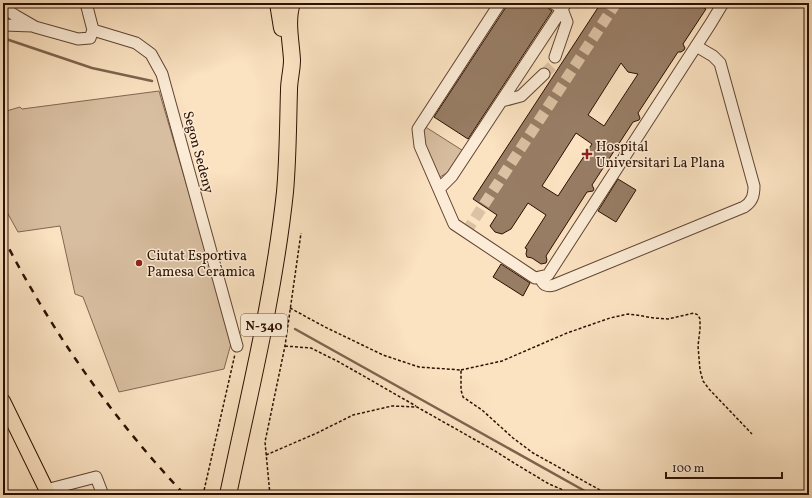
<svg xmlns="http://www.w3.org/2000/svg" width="812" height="498" font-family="Vollkorn,serif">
<rect width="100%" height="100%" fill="#fbe2c1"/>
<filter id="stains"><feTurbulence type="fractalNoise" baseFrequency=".005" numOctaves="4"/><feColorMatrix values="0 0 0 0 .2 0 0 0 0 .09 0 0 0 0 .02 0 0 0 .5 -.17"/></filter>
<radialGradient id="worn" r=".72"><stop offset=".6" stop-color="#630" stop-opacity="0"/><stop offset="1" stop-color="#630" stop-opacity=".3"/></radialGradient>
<path fill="#d8bea0" stroke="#826750" d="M159,91L232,340L224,369L119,392L83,297L75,294L60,226L18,232L3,205V112L20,107L22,109Z
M424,126L465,152L450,171L440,177H436L420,133Z"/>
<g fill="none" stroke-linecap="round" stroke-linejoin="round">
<path stroke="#7e634d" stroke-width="2.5" d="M3,38L92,68L152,81
M295,329L592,495"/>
</g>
<path fill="#987d65" stroke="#2c1001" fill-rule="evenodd" d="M507,3H545L549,9L552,11L468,139L434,117L506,7Z
M601,3H708L704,8L706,9L683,44L685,48L684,50L681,52H678L638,113L640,118L639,120L633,122L592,185L594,189L593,191L587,192L546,256L547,260L546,263L541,264L532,258L527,257L526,254L527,249L525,248L546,215L528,203L511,229L502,234L495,232L490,226L497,215L473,199ZM621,63L628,72L638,74L604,126L588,115ZM576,133L592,144L558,196L542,186Z
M618,179L636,190L616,222L598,211Z
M501,264L530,283L523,296L493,277Z"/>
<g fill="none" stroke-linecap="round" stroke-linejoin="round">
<path stroke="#dcc2a4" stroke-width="11" stroke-dasharray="11 5.5" stroke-linecap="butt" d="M544,74L552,66L555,57
M466,232L616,3"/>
<g stroke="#604431" stroke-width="13">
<path id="minor" d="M86,3L93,30L136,43L151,54L162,74L237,346
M500,3L418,129L420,146L454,224L535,278L548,275L711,23L723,3
M553,3L562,9L567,22L555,57
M3,7L16,16L35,27L78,39L90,38L93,30
M3,25L33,26
M502,101L521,96L544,74
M439,189L452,176L566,3
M540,277C543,285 546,287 554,285L744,207C752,202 754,196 754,186L720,63L713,56L696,46
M46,490L96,477L103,495"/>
</g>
<g stroke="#2c1001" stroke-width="16">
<path id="major" d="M3,401L49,495"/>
</g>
<g stroke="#2c1001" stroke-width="18">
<path id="highway" d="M278,3L282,28
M228,495C249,395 274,295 285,192C288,158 288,124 289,90C289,80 292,70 292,60C291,41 286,21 292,3"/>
</g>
<path stroke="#2c1001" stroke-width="1.5" stroke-dasharray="3 2" stroke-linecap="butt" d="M290,308L325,327L383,355L419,367L461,370V390L463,397L482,410L513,438L533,453L609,495
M285,346L311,348L339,362L416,406
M461,370L502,361L567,333L610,318L628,314L636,315L654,318L668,319L694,313L698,315L700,319V329L698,346L700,370L703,381L709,389L752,434
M266,455L317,433L353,415L392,406L417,407L495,451L514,463L549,484L575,495
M203,495L235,354
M270,495L265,442L285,346L301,233"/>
<use href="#minor" stroke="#fcecd7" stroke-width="11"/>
<use href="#major" stroke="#fbe2c1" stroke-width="14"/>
<use href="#highway" stroke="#fbe2c1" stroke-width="16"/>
<path stroke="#2c1001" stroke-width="2.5" stroke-dasharray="7 7" stroke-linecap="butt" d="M3,237C44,317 95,393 154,461C164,472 174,484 185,495"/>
</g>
<g fill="#8f2418" stroke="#fcecd7" stroke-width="1.5">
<path d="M585 148h4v4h4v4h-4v4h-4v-4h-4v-4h4z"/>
<circle cx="139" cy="263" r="4"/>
</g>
<g text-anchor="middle" stroke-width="3" stroke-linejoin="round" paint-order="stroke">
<rect fill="#fcecd7" stroke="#6a5241" stroke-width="1" x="241" y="314" width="46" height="22" rx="3"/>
<g font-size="13" font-weight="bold" fill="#2c1001">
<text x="264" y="330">N-340</text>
</g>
<g font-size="14" fill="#2c1001" stroke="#fcecd7" text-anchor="start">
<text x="596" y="151">Hospital<tspan x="596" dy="16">Universitari La Plana</tspan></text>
<text x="147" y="260">Ciutat Esportiva<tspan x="147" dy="16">Pamesa Ceràmica</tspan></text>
</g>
<g font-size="14" fill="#2c1001" stroke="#fcecd7">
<text transform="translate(199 152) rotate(75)" y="5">Segon Sedeny</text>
</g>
</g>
<rect width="812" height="498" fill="none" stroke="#fbe2c1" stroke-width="16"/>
<rect x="4" y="4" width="804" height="490" fill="none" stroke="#2c1001" stroke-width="2"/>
<rect x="8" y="8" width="796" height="482" fill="none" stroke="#2c1001"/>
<path d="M666 472v6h116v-6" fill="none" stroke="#2c1001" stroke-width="2"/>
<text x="672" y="472" font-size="12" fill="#2c1001" stroke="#fcecd7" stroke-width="3" paint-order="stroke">100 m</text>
<rect width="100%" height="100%" filter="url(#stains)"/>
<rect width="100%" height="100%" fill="url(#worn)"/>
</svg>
